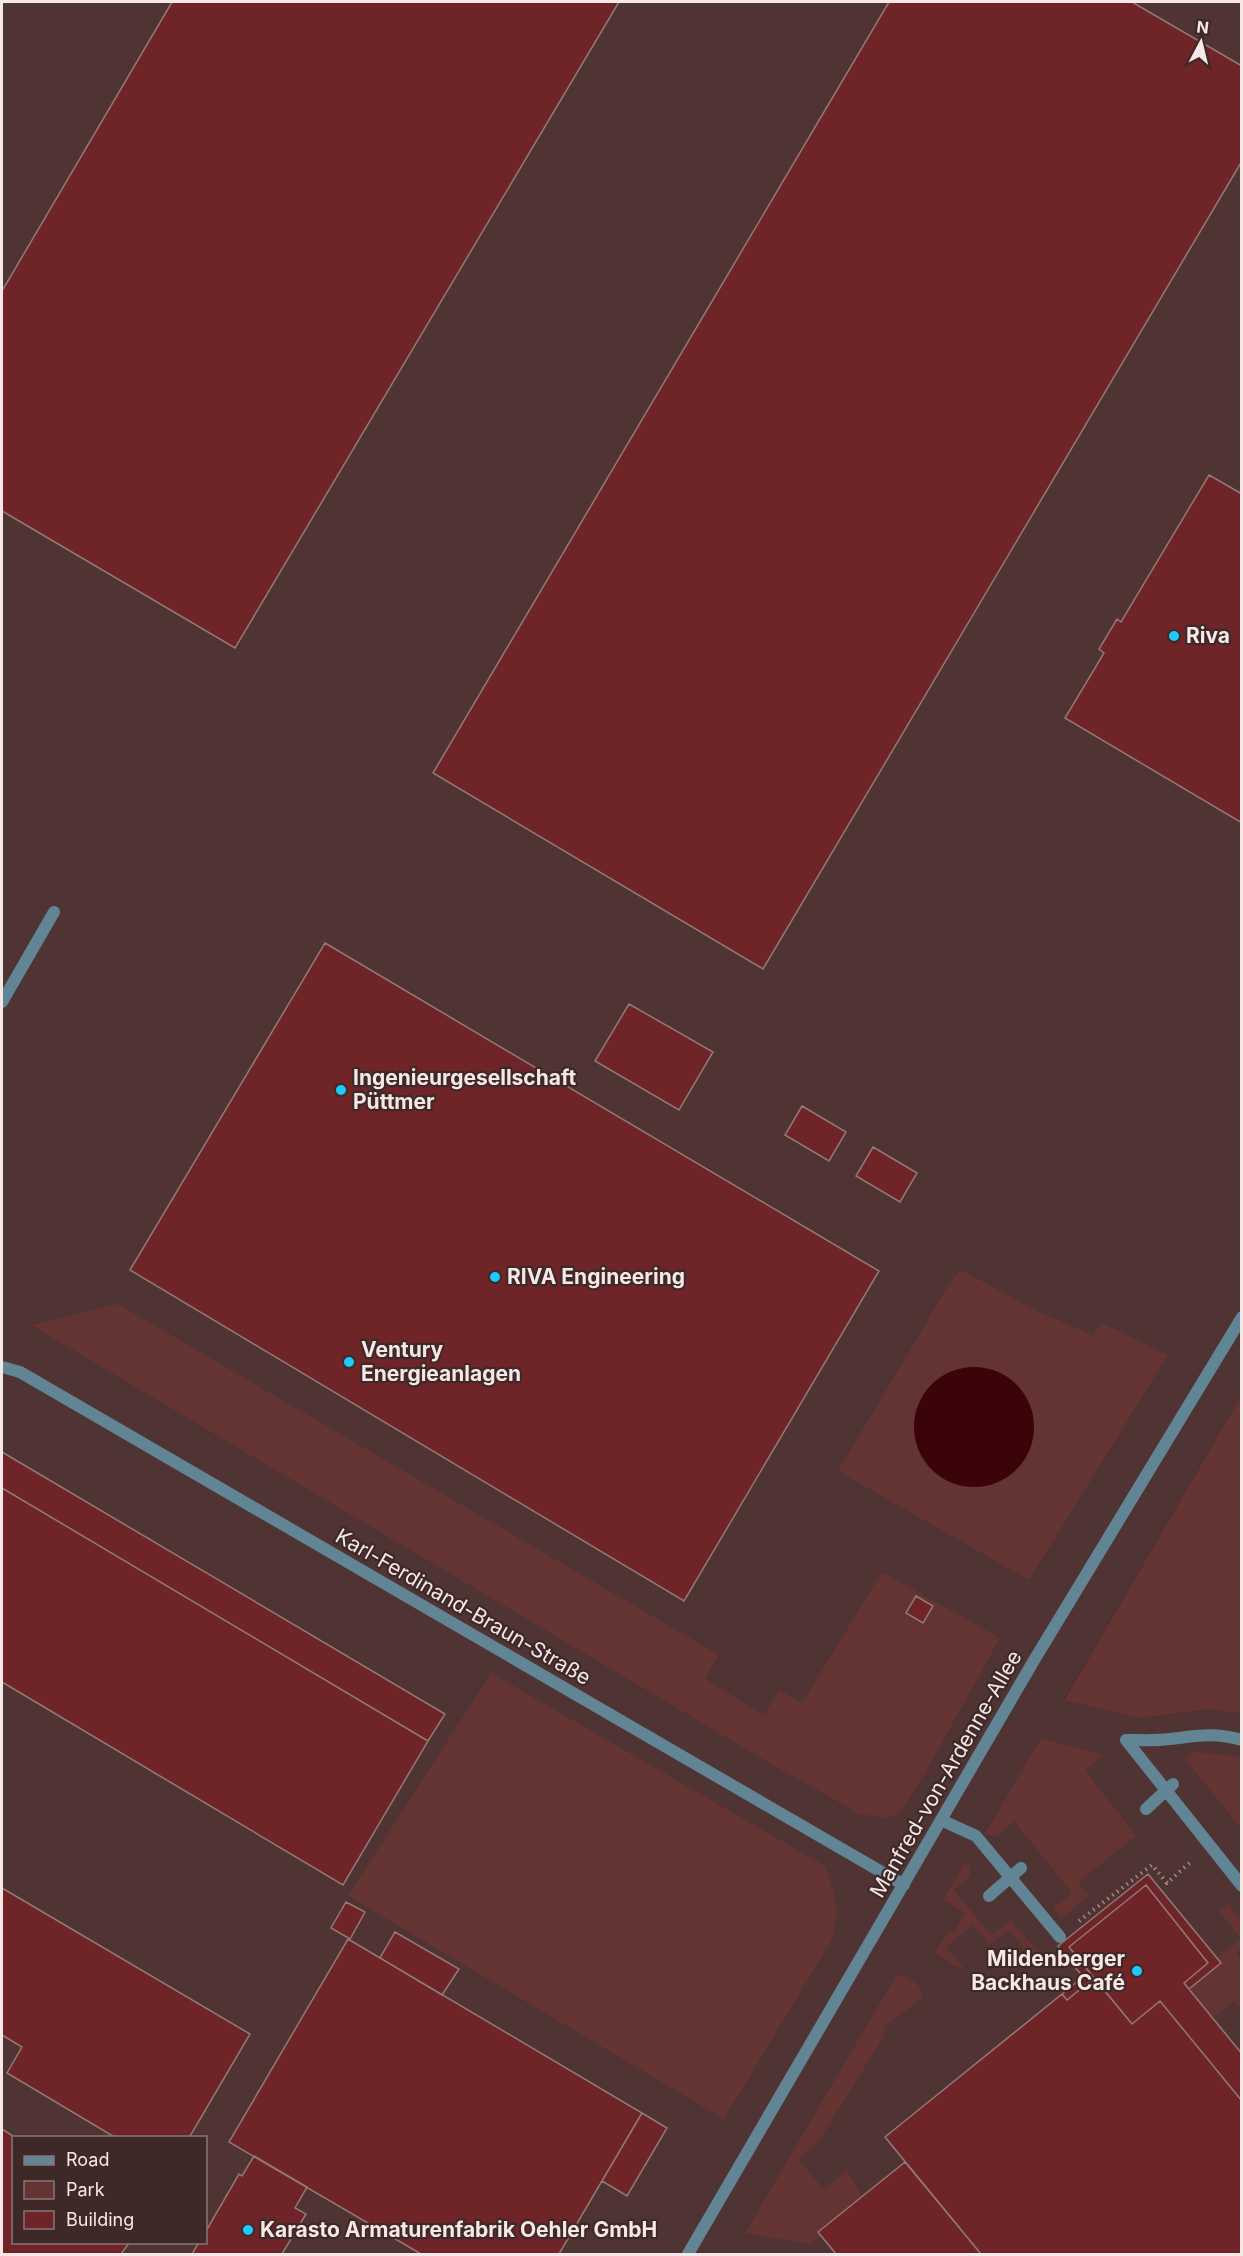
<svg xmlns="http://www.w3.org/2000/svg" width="1243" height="2256" font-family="Inter,sans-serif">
<rect width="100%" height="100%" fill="#3e2928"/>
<path fill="#4f3433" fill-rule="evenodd" d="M2,2H1241V1396L1064,1699L1134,1717H1150L1209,1709L1241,1714V2254H2ZM14,2138H206V2242H14Z"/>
<path fill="#643433" d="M961,1270L1037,1311L1092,1335L1102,1323L1168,1355L1029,1580L838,1471L951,1281Z
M118,1304L719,1655L705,1679L764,1715L779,1690L802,1703L882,1572L1000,1638L925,1773L900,1813L887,1818L860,1814L773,1765L31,1325Z
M1241,1396V1714L1209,1709L1150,1717H1134L1064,1700Z
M491,1673L825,1866C836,1896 841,1910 831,1941L724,2119L348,1896Z
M1041,1738L1104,1755L1085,1770L1136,1836L1078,1882L1089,1896L1061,1918L1053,1909L1072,1893L1014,1821L997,1837L985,1834Z
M1195,1752L1241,1757V1828L1184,1758Z
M965,1863L970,1867V1876L954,1890L991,1935L1011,1921L1044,1958L1035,1964L1010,1930L989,1944L973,1925L946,1947L963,1967L960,1969L935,1953L948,1931H955L965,1913L943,1900Z
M1228,1904L1241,1921V1949L1236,1953L1241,1961V2010L1234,2001L1213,2018L1189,1989L1220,1964L1216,1958L1241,1939L1219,1911Z
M897,1974C908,1979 925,1984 922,1998L884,2027V2036L819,2141L798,2160L825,2190L846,2170L862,2196L818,2232L821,2236L810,2244L745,2233Z"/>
<path fill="#3a0408" d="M914 1427a60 60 0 1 1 120 0a60 60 0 1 1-120 0Z"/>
<path fill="#6f2527" stroke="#927977" stroke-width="1.5" d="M172,2H619L235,648L2,511V291Z
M889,2H1132L1242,66V161L763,969L433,773Z
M1209,475L1242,494V823L1065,718L1104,653L1099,649L1117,619L1121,622Z
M325,943L879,1271L684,1601L130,1270Z
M629,1004L713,1052L679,1110L595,1061Z
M802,1106L846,1132L829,1161L785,1135Z
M873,1147L917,1173L900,1202L856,1176Z
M2,1452L445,1714L428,1741L2,1488Z
M2,1488L428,1741L343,1885L2,1682Z
M916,1596L933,1606L923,1623L906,1613Z
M1148,1874L1221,1963L1189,1989L1184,1983L1208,1963L1146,1885L1069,1947L1094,1978L1067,2000L1062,1994L1083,1977L1058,1946Z
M1146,1885L1208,1963L1184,1983L1242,2054V2101L1160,2001L1132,2024L1069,1947Z
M2,1888L250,2034L189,2138H116L7,2073L22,2047L2,2035Z
M346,1902L365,1912L350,1939L331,1928Z
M395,1932L459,1969L442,1995L380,1958Z
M348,1939L642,2113L559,2254H421L229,2142Z
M1094,1978L1132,2024L1160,2001L1242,2101V2254H981L885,2137L1062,1994L1067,2000Z
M642,2113L667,2128L627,2196L602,2181Z
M2,2129L16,2138H14V2242H130L121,2254H2Z
M254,2156L307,2187L295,2208L306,2214L282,2254H192L199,2242H206V2231L239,2174L242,2176Z
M905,2162L981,2254H836L818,2232Z"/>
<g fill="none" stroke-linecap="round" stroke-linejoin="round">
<path stroke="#9d8b8a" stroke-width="4" stroke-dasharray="1.5 4.5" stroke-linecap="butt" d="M1079,1921L1152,1865L1167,1883L1193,1860"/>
<path stroke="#618594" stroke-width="12" d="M2,1002L54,912
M1126,1740L1242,1886
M1126,1740C1140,1740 1155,1741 1170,1739C1197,1736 1214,1732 1242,1740
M1146,1809L1173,1784
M941,1820L976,1836L1060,1937
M989,1896L1021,1868"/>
<path stroke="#618594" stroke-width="12" d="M2,1367L20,1372L904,1885
M688,2254L1033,1662L1242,1317"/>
</g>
<g fill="#1fc9fd" stroke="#3e2928" stroke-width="2">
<circle cx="1174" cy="636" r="6"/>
<circle cx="341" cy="1090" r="6"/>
<circle cx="495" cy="1277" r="6"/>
<circle cx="349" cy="1362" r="6"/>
<circle cx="1137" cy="1971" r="6"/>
<circle cx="248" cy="2230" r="6"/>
</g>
<g text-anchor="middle" stroke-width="4.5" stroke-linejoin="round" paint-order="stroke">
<g font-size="21" font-weight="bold" fill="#f6e8e7" stroke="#3e2928" text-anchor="start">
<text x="1186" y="643">Riva</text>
<text x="353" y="1085">Ingenieurgesellschaft<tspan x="353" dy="24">Püttmer</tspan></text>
<text x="507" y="1284">RIVA Engineering</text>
<text x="361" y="1357">Ventury<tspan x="361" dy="24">Energieanlagen</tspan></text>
<text x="1125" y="1966" text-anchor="end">Mildenberger<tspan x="1125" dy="24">Backhaus Café</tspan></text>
<text x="260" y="2237">Karasto Armaturenfabrik Oehler GmbH</text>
</g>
<g font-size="21" fill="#f6e8e7" stroke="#3e2928">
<text transform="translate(463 1607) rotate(30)" y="7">Karl-Ferdinand-Braun-Straße</text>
<text transform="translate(946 1774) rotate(-60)" y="7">Manfred-von-Ardenne-Allee</text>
</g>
</g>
<rect width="1243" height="2256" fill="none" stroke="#f6e8e7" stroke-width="6"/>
<rect x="12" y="2136" width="195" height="108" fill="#3e2928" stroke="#887574" stroke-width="1.5"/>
<rect x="24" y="2156" width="30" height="9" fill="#618594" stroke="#887574" stroke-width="1.5"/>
<text x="66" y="2166" font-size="18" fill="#f6e8e7">Road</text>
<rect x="24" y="2181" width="30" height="18" fill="#643433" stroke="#887574" stroke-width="1.5"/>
<text x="66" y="2196" font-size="18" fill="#f6e8e7">Park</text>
<rect x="24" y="2211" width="30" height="18" fill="#6f2527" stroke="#887574" stroke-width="1.5"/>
<text x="66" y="2226" font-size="18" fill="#f6e8e7">Building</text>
<g transform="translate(1201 42) rotate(7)" stroke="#3e2928" stroke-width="4.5" paint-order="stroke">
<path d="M0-4.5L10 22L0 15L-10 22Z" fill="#f6e8e7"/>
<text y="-9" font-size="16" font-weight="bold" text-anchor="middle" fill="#f6e8e7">N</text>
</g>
</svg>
